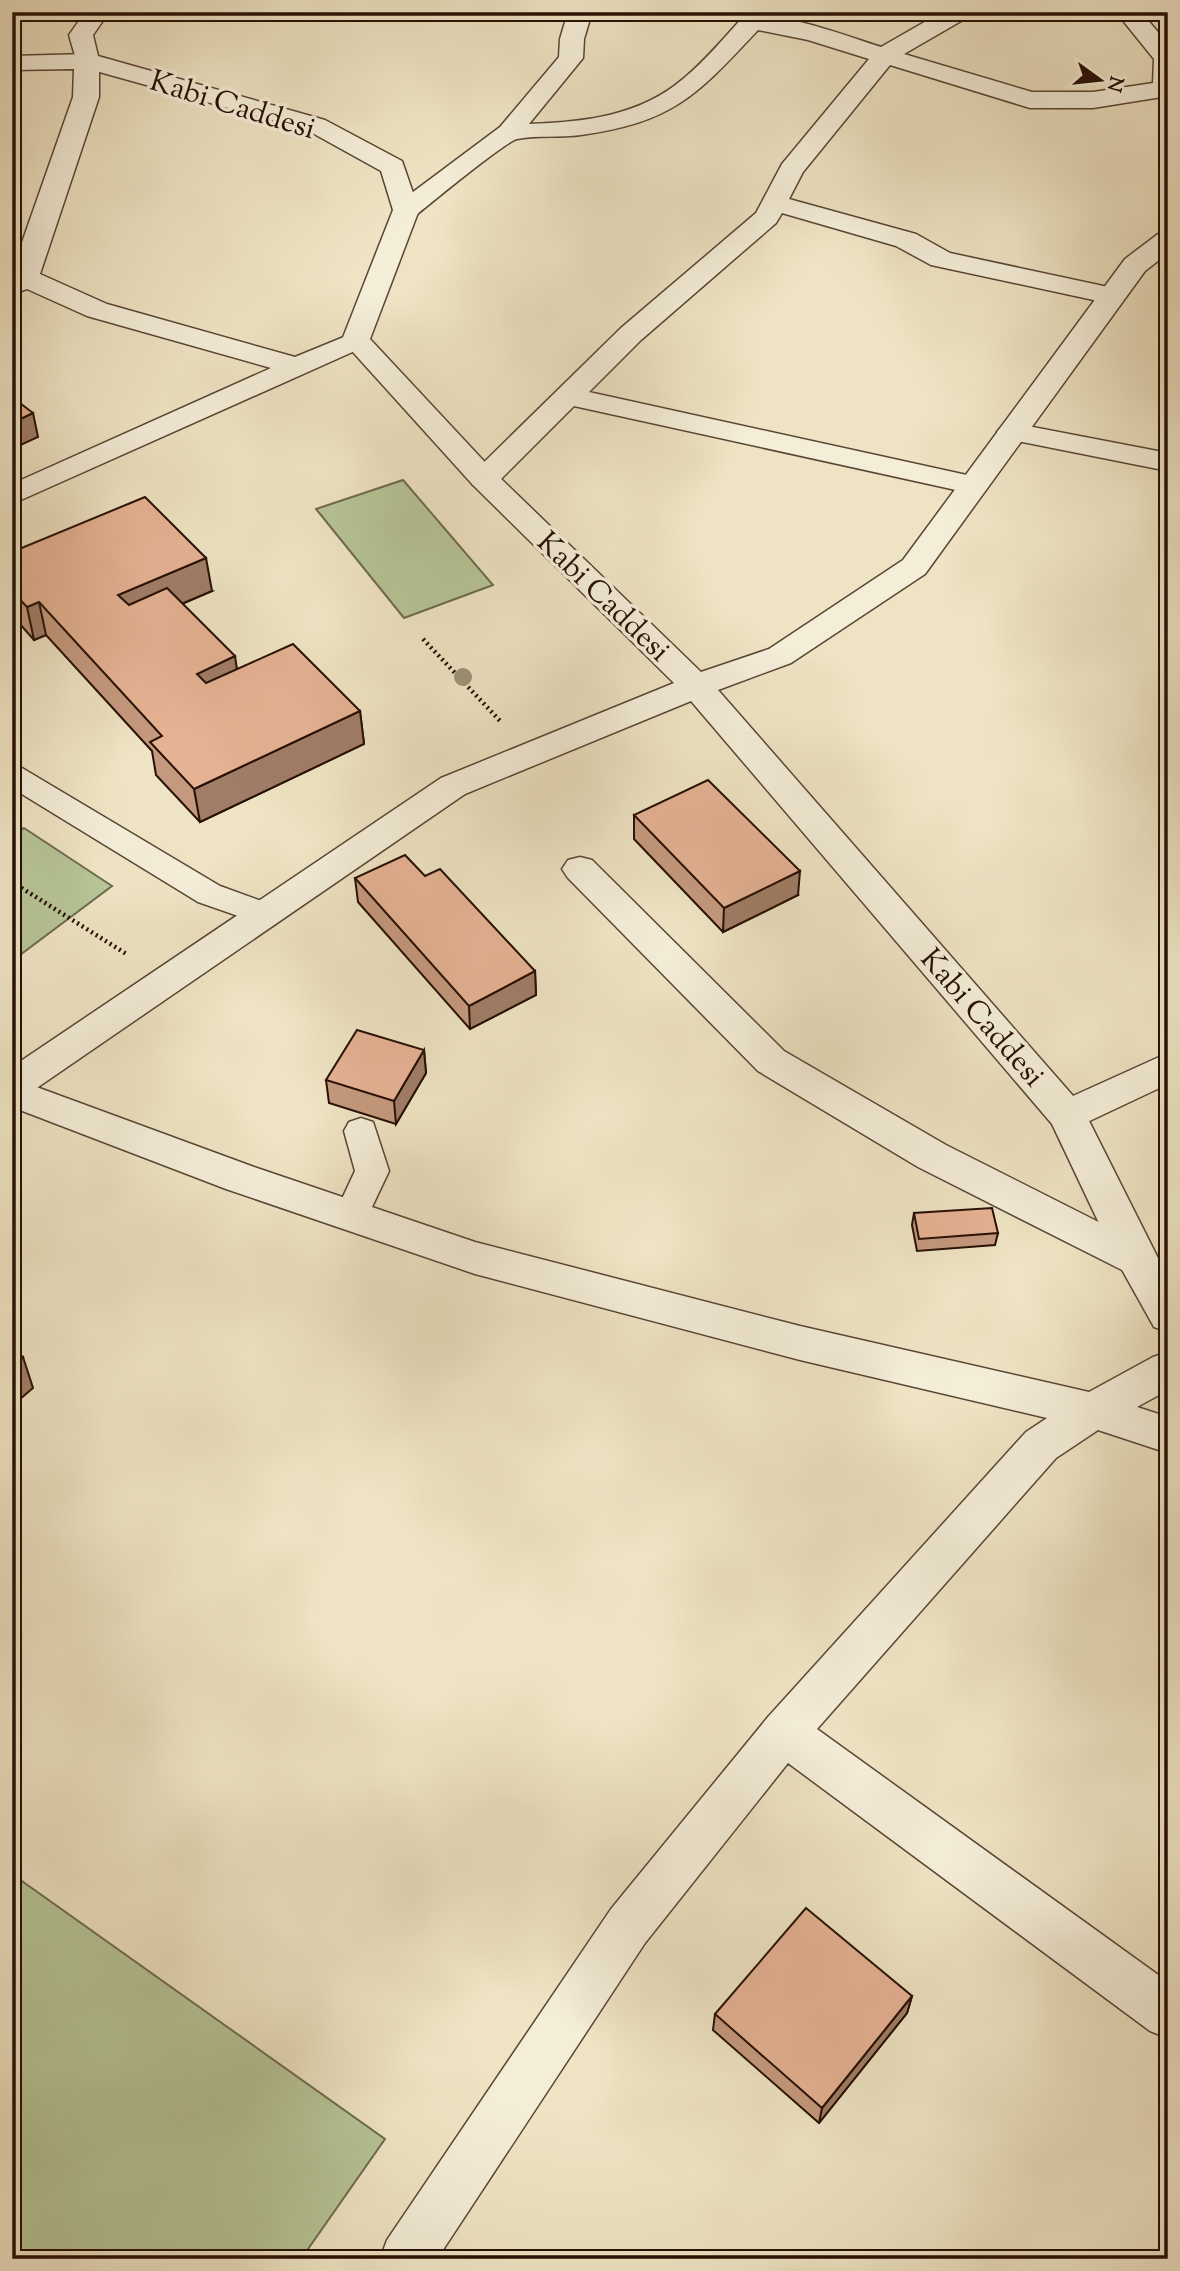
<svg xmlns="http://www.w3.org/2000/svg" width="1180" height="2271" font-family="'Sorts Mill Goudy',serif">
<rect width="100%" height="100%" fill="#eee3c3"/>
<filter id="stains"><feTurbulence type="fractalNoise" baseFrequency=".00286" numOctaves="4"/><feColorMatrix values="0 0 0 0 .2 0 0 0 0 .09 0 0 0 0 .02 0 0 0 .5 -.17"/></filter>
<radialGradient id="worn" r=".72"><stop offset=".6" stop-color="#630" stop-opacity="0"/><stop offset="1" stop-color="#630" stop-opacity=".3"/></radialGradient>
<path fill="#b6c496" stroke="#6e6a4e" stroke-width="2" d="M403,480L493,585L404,618L316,509Z
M24,828L112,886L12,961V836Z
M12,1874L385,2139L301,2259H12Z"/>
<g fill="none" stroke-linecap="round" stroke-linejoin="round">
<g stroke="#594535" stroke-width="3">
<path id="service" d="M12,765L22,768L220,886L275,906L279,914L275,922L264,925L198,902L12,788Z
M361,1118L373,1122L389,1171L363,1226L351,1230L339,1226L334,1216L355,1171L344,1131L349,1122Z"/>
</g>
<g stroke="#594535" stroke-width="3">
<path id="minor" d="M568,12H592L584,39L583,58L529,124C584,122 640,116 683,79C705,61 724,38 743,17C776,9 847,36 881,47L942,12H972L968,17L904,54L1032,92H1093L1153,83L1154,59L1116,12H1141L1168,44V96L1093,108H1030L890,65L803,172L789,199L916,234L950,253L1122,290L1126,296L1122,302L1112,304L931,265L896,246L782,213L776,223L641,340L589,392L985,479L989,485L985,491L974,494L574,406L495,485L484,488L473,485L469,479L473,473L621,328L756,213L782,164L869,59L808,40L758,30C697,95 674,122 581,135C560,138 538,135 517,139C505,142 431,203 415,216L406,218L397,216L393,210L397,204L500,127L559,57L560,39Z
M87,54L96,56L99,61V97L40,274L107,304L295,357L356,332L366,334L370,340L366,346L12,504V484L271,368L87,316L27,289L12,294V271L73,97L74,69L12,70V56Z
M1012,423L1168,453V471L1002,438L997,432L1002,426Z
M580,857L592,860L784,1051L946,1145L1150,1248L1156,1259L1150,1270L1136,1275L1122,1270L918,1167L758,1071L568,878L562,869L568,860Z
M1168,1053V1084L1081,1125L1067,1130L1053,1125L1048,1115L1053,1105Z
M12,1078L254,1167L475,1242L800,1326L1089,1392L1153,1357L1168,1352V1390L1137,1407L1168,1417V1453L1098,1430L1056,1458L817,1729L1168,1982V2038L1150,2031L788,1763L645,1943L437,2259H380L387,2240L611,1909L768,1717L1026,1432L1047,1418L800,1360L475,1274L226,1189L12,1107Z"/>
</g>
<g stroke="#594535" stroke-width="3">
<path id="tertiary" d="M85,12H109L93,35L98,56L325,120L402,161L419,210L370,339L495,473L701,672L769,649L903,560L1125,259L1158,234L1168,232V253L1145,271L925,574L791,663L718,690L1081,1105L1168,1278V1332L1154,1327L1116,1259L1052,1124L691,701L465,794L25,1096L12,1100V1067L441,778L674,683L473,485L342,340L393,210L381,171L307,130L78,66L69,35Z"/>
</g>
<path stroke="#271006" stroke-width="4.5" stroke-dasharray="2 3.5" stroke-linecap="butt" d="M423,639L502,723
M12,882L128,955"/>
<use href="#service" fill="#f4edd8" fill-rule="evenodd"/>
<use href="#minor" fill="#f4edd8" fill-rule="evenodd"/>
<use href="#tertiary" fill="#f4edd8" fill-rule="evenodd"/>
</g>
<circle fill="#9c9277" cx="463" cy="677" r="9"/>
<path fill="#c5997e" stroke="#271006" stroke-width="2" d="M12,552L212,591L182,604L237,669L360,711L364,744L200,822L156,775L152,751L46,635L34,640L12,615Z
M634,815L798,895L723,932L634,839Z
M425,876L535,971L536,995L470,1029L358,902L355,878Z
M424,1050L426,1073L396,1124L329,1103L326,1080Z
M914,1213L998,1233L995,1245L917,1251L912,1225Z
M912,1996L907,2013L819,2123L713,2030L715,2014Z"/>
<path fill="#a07d67" stroke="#271006" stroke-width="2" d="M33,413L38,437L12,449V423Z
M206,558L212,591L124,628L118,595Z
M39,602L46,635L34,640L27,607Z
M235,656L240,690L202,708L197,674Z
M360,711L364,744L200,822L194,789Z
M800,871L798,895L723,932L724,908Z
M535,971L536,995L470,1029L469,1006Z
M424,1050L426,1073L396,1124L394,1101Z
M23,1357L33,1388L12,1406V1367Z
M912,1996L907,2013L819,2123L822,2108Z"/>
<path fill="#e5b293" stroke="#271006" stroke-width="2" d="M12,397L33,413L12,423Z
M145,497L206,558L118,595L129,605L167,588L235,656L197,674L206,683L293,644L360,711L194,789L150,742L162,736L39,602L27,607L12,591V552Z
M708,780L800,871L724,908L634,815Z
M405,855L425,876L440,869L535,971L469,1006L355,878Z
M357,1030L424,1050L394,1101L326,1080Z
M992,1208L998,1233L919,1239L914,1213Z
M12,1349L23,1357L12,1367Z
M806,1908L912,1996L822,2108L715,2014Z"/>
<g text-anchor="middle" stroke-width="7" stroke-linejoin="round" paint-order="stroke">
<g font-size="30" fill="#271006" stroke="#f4edd8">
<text transform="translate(233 104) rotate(17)" y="10">Kabi Caddesi</text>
<text transform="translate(604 596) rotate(44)" y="10">Kabi Caddesi</text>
<text transform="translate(983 1017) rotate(49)" y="10">Kabi Caddesi</text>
</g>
</g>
<rect width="1180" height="2271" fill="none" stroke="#eee3c3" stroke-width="42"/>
<rect x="14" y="14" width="1152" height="2243" fill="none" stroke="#271006" stroke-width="3.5"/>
<rect x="21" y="21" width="1138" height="2229" fill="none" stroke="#271006" stroke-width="2"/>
<g transform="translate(1100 80) rotate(105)" stroke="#f4edd8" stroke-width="5" paint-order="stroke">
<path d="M0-5L12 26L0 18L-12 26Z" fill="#271006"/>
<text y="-10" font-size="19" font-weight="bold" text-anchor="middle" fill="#271006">N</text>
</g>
<rect width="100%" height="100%" filter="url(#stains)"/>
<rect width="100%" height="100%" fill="url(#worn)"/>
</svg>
